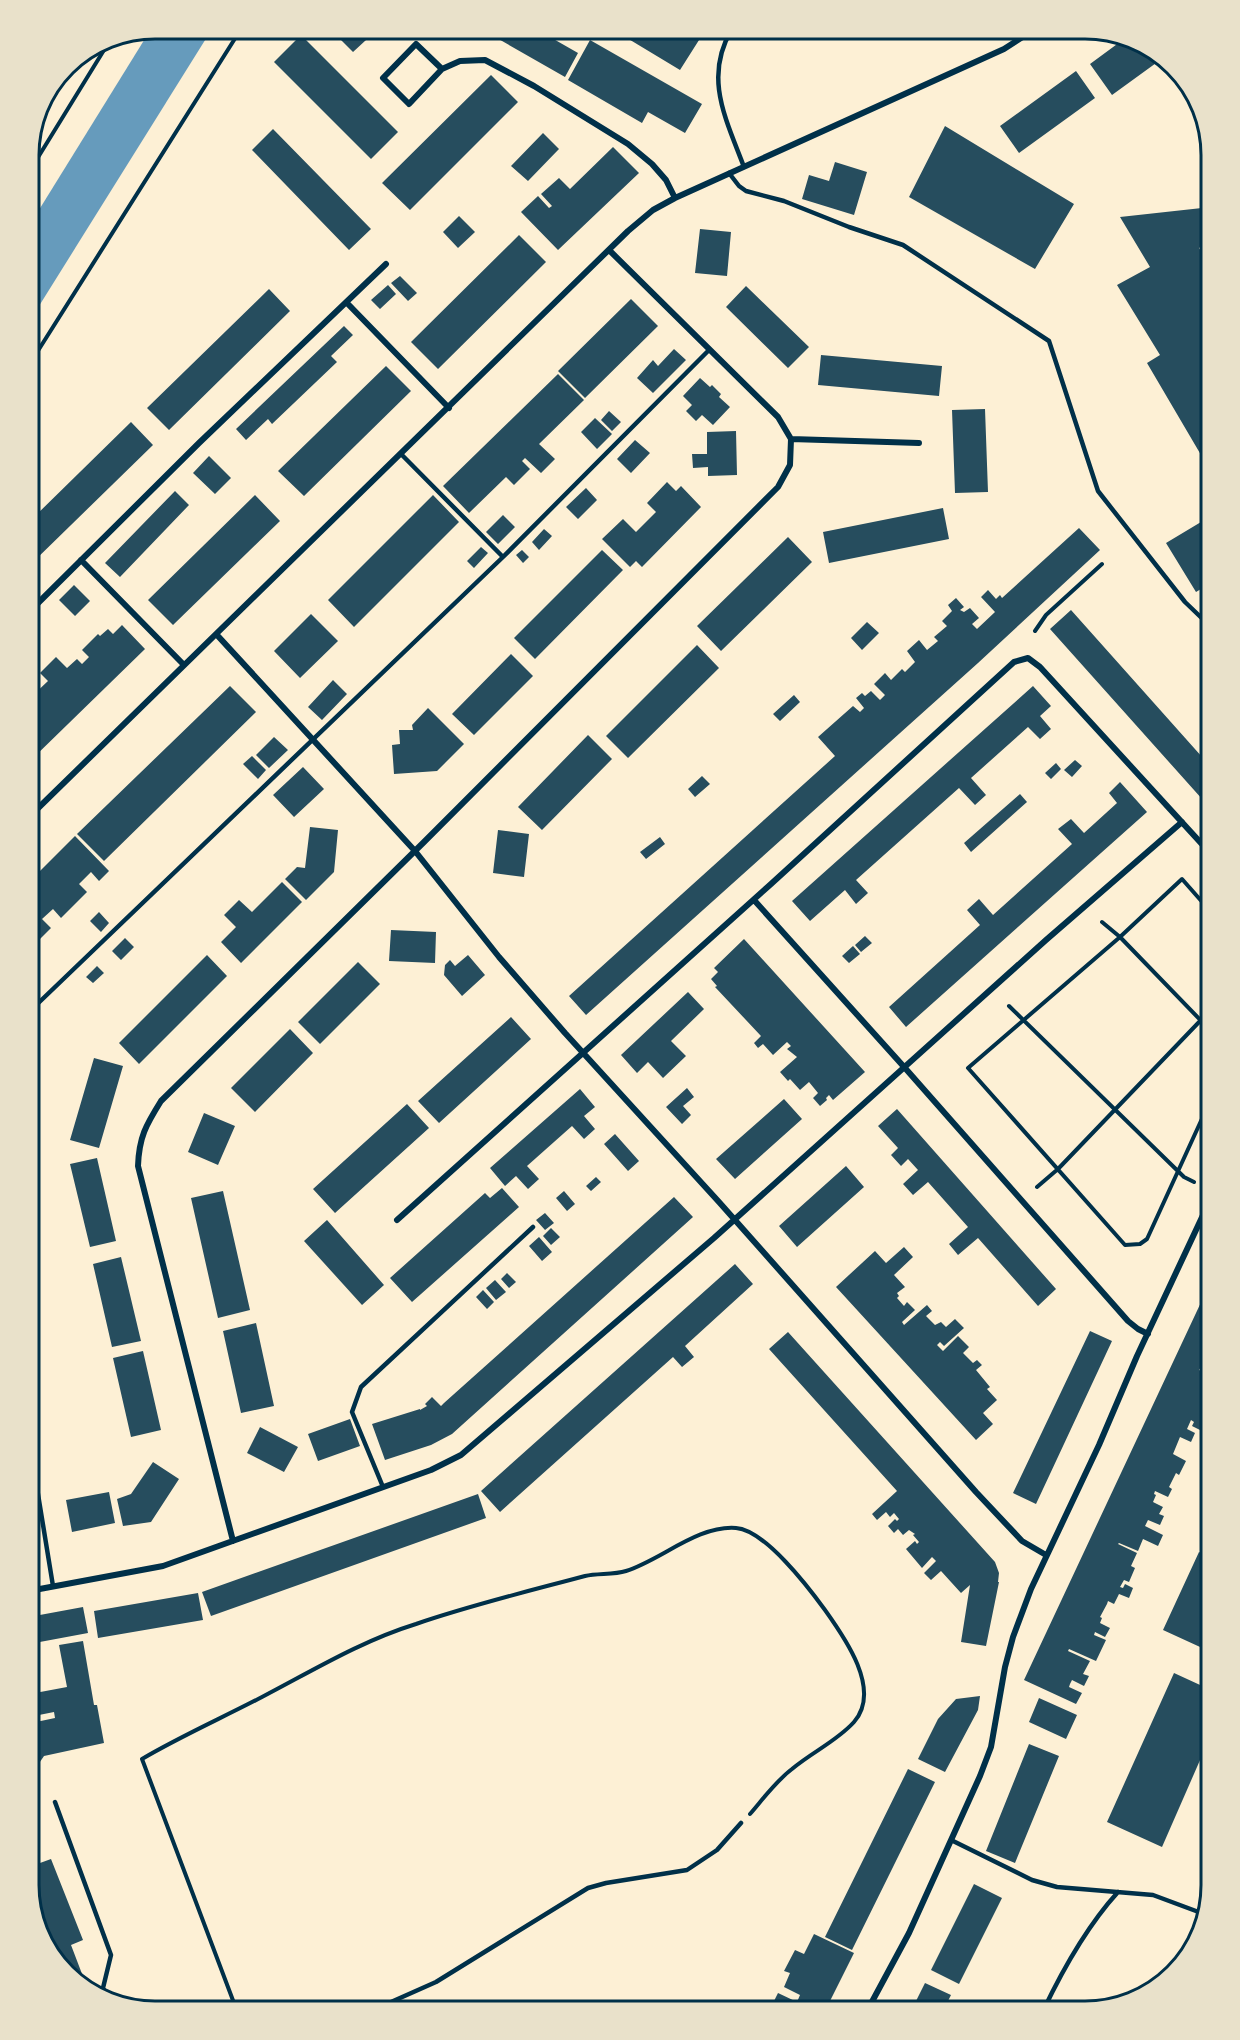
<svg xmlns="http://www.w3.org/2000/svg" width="1240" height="2040" font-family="Jost,sans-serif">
<rect width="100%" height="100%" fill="#fdf0d5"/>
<path fill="#669bbc" d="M151,29H212L29,322V226Z"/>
<path fill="#264d5e" d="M330,29H378L353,52Z
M481,29H536L578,53L565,77Z
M612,29H706L680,70Z
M301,35L398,132L371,159L274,62Z
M1124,39L1155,50L1163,58L1112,95L1090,64Z
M590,40L702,104L685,133L648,112L642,123L568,80Z
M1076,71L1095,98L1019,153L1000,126Z
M491,75L518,102L410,210L382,183Z
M945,126L1074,204L1035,269L909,197Z
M273,129L371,229L349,250L252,150Z
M543,133L559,149L528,181L511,166Z
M613,147L639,173L558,250L521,212L538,196L549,208L552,206L541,194L559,178L570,189Z
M835,162L867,172L854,215L802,199L809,175L829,181Z
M1211,207V240L1199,248L1211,267V472L1147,363L1160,355L1117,285L1150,267L1120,217Z
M459,216L475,232L458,248L443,232Z
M700,229L731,232L727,276L695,273Z
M519,235L546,262L438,369L411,342Z
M400,276L417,293L408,301L391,283Z
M388,285L396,294L380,309L371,300Z
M746,286L809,347L788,368L726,307Z
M269,289L290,311L169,430L147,408Z
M631,299L658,326L585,398L558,371Z
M344,326L353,335L331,356L337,362L272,424L268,419L246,440L236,429Z
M674,349L686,360L653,393L637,378L653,360L658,366Z
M821,355L942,366L939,396L818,385Z
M386,366L411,391L304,496L278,471Z
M558,374L584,400L539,444L555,459L541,473L525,458L522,461L530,469L514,485L506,477L469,513L443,486Z
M700,378L710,387L712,385L721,394L719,397L730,407L713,425L702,415L696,421L686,411L692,405L683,396Z
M985,409L988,492L955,493L952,410Z
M609,411L621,422L612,431L601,420Z
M595,418L612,434L597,449L581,432Z
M131,422L153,445L29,566V522Z
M736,431L737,475L708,476V467L693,468L692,454H707V432Z
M635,440L650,453L631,473L617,459Z
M209,456L231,478L215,494L193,473Z
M667,482L676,491L681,486L701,507L642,567L636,561L630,567L602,539L623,519L636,532L656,512L647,503Z
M586,488L597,500L578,519L566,507Z
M175,491L189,505L120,577L105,563Z
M255,495L280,521L173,625L148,600Z
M433,495L459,522L354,627L328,600Z
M943,508L949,539L829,563L823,532Z
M503,515L515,527L498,544L486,532Z
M1211,516V583L1196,592L1166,543Z
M1079,528L1100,550L978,663L586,1015L569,996L835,756L818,737L853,706L860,712L864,708L856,698L862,693L865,696L871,691L880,700L885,695L874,684L885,673L891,680L902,669L905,672L915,662L907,651L919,640L927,650L938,641L934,637L947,626L942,621L952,611L948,605L956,598L964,607L960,610L964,612L970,608L979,618L972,624L977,629L995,612L981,597L988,590L996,599L1000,595L1002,598Z
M544,529L552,536L539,550L532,542Z
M788,537L812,562L721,651L697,626Z
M481,547L488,553L474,568L467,561Z
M522,550L529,557L523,563L516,555Z
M602,550L623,570L535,659L514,638Z
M74,585L90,601L75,616L59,600Z
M1071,610L1211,767V809L1050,629Z
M311,614L338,641L300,678L274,651Z
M867,622L879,633L862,650L851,638Z
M122,625L145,649L29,762V716L31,714L29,711V699L48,681L40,673L56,657L67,668L77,659L82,664L89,657L82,650L98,634L100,636L108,629L113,634Z
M697,645L719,668L628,758L606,736Z
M511,654L533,676L474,735L452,714Z
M333,680L347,694L322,720L308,707Z
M230,686L256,712L104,861L77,834Z
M1033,686L1051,706L1040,716L1051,729L1040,739L1028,727L971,778L986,795L975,805L959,788L856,880L868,893L856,904L845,890L810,921L792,901Z
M794,695L800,702L780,721L773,714Z
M428,708L464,744L437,771L394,774L392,745L400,744L399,730H413L412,725Z
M588,735L612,759L542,830L518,807Z
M274,737L288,750L269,768L256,755Z
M252,756L266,770L258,779L243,764Z
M1075,760L1082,766L1072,777L1064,770Z
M1056,763L1061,769L1051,779L1045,773Z
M303,767L324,789L294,817L273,795Z
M702,776L710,784L695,797L688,789Z
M1120,782L1147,812L906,1027L889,1007L980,925L967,910L979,899L993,915L1072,844L1058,829L1071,819L1084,833L1117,803L1109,793Z
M1020,794L1027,802L971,852L964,843Z
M310,827L338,830L334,872L306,900L285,879L297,867L305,868Z
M498,830L529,834L524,877L493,873Z
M75,836L109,871L99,881L91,872L79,884L87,892L61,918L53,909L42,919L51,928L29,950V882Z
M660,837L665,844L646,859L640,852Z
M282,882L302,902L241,963L221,942L236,927L224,915L239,900L252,912Z
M99,912L109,923L101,932L90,921Z
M391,930L436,932L435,963L389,961Z
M865,936L872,943L861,952L855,945Z
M125,938L134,947L121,960L112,951Z
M744,939L865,1072L833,1100L829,1095L826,1098L827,1100L820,1106L813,1098L818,1093L809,1082L800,1090L790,1079L788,1081L780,1072L797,1057L787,1049L791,1046L787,1042L773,1055L763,1044L758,1048L754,1043L761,1036L715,987L717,986L711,979L718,972L714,968Z
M853,946L860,954L849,963L842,956Z
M207,955L227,976L139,1064L119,1043Z
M468,955L485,975L462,996L444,975L445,965L450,960L455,966Z
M358,962L380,984L320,1044L298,1022Z
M97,966L104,973L93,983L86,977Z
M688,992L704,1009L671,1041L686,1056L663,1078L648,1062L637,1073L621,1055Z
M511,1017L531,1039L439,1123L418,1101Z
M290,1029L313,1053L255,1112L231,1088Z
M94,1058L123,1066L99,1148L70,1140Z
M687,1088L694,1097L683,1106L691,1115L682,1124L666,1107Z
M580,1089L595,1107L584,1116L595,1129L584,1139L572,1126L527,1166L539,1179L528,1189L516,1176L505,1186L490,1168Z
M784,1099L802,1119L735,1179L716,1159Z
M407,1104L429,1128L335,1213L313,1189Z
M897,1109L1056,1289L1038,1306L978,1238L958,1255L949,1244L968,1227L928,1182L913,1195L903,1184L918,1170L908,1159L901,1166L891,1155L898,1148L878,1126Z
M204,1113L235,1126L218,1165L188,1152Z
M615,1134L639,1161L628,1171L604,1144Z
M97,1158L116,1241L90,1247L70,1164Z
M846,1166L864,1187L797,1247L779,1226Z
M596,1177L601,1182L591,1191L586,1186Z
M502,1188L519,1207L412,1302L390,1278L485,1193L490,1198Z
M223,1191L250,1310L218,1318L191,1198Z
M564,1191L575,1204L567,1211L556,1198Z
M674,1197L693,1217L452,1434L431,1445L385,1460L372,1424L420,1409V1410L427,1406L425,1404L432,1397L441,1406L444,1403Z
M545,1213L554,1223L545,1230L536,1220Z
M327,1220L384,1285L362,1305L304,1241Z
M551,1228L560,1237L551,1245L543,1236Z
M539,1237L552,1252L542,1261L529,1246Z
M904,1247L913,1257L894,1275L905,1287L897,1293L899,1296L897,1298L904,1306L907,1302L915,1310L902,1322L904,1325L927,1305L932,1311L926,1316L935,1325L941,1322L946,1327L955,1319L964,1328L944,1346L940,1342L937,1345L943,1351L958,1336L969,1347L963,1353L973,1363L977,1360L982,1365L976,1370L990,1387L987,1389L997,1400L983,1413L993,1424L976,1440L836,1287L875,1251L886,1263Z
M121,1257L141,1341L112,1347L93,1264Z
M735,1264L753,1284L685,1346L694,1357L682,1367L673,1357L500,1512L481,1491Z
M507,1273L516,1282L509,1288L501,1279Z
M495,1280L506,1292L496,1300L486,1288Z
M1211,1281V1372L1201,1367L1199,1370L1211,1375V1382L1206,1393L1211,1395V1421L1206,1433L1192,1426L1194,1422L1191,1420L1187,1429L1195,1433L1191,1442L1180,1437L1173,1454L1186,1461L1179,1475L1176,1473L1169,1487L1172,1489L1168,1497L1155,1491L1154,1494L1156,1495L1153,1502L1163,1507L1159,1514L1164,1516L1160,1525L1148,1520L1145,1526L1163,1535L1158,1546L1143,1539L1138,1551L1119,1543L1118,1544L1137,1553L1131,1566L1135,1568L1129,1582L1124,1580L1120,1587L1123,1588L1125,1584L1133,1588L1129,1598L1119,1594L1114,1604L1108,1601L1107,1604L1100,1617L1102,1618L1100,1623L1110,1628L1105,1637L1095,1632L1094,1635L1106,1640L1096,1661L1069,1649L1068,1651L1090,1661L1083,1674L1089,1676L1084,1686L1072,1680L1070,1684L1069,1687L1082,1693L1076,1704L1024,1680Z
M483,1290L494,1302L487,1309L476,1297Z
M256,1323L274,1406L241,1413L223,1331Z
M1090,1331L1112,1341L1036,1504L1013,1493Z
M788,1332L995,1562L999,1573L998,1582H999L986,1646L961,1642L970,1585L961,1593L941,1571L931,1580L924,1573L936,1561L932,1557L922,1568L906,1549L915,1541L917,1544L919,1542L913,1535L915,1534L909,1530L903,1535L898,1529L894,1533L888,1526L895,1519L897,1521L899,1519L894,1513L890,1517L886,1512L877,1520L872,1514L897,1491L769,1349Z
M143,1351L161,1430L131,1437L113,1358Z
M350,1419L360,1446L318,1461L308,1434Z
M260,1427L298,1447L284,1472L247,1453Z
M153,1462L179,1479L151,1522L123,1526L117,1499L131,1494Z
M109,1492L115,1523L72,1532L66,1500Z
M478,1494L486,1518L211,1616L202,1592Z
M33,1530L38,1565L29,1566V1531Z
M1199,1552L1211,1558V1652L1163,1630Z
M198,1593L203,1620L98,1638L94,1611Z
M83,1607L88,1633L29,1644V1617Z
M83,1641L94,1705H97L104,1743L44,1756L31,1775L29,1766V1742L39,1741L36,1722L55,1718L54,1712L39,1715L35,1693L67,1687L59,1645Z
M1174,1673L1211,1690V1735L1162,1847L1107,1822Z
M980,1696L978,1710L945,1772L918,1759L938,1719L956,1699Z
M1039,1698L1077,1715L1066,1739L1029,1722Z
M1029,1744L1059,1756L1015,1863L986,1851Z
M908,1769L935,1782L852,1950L825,1937Z
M51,1859L83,1940L71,1945L87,1987L83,1988L42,1941L29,1885V1867Z
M974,1884L1002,1898L959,1984L931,1970Z
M814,1934L854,1953L825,2011H769L778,1993L797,2002L800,1995L784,1987L790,1973L784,1971L795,1950L804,1954Z
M925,1983L951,1995L943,2011H911Z"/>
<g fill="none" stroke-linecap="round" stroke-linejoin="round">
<path stroke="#003049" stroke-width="4" d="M29,172L112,37
M29,365L241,29
M1035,631L1046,615L1102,564
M1102,922L1120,937L1211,1031
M1009,1006L1184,1177L1194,1182
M1211,1099L1147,1239L1140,1244L1125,1245L968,1068L1120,937L1182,879L1211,912
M1037,1187L1058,1169L1201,1020
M237,2011L142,1759C181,1736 222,1718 262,1697C312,1671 361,1641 416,1624C471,1605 529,1591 585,1576C598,1573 613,1575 626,1571C661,1560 698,1525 736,1528C765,1530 809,1588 825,1610C845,1638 882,1690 854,1722C837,1741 812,1752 792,1769C776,1781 763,1799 750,1814"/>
<path stroke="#003049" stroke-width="4.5" d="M732,29C703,77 726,119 744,167
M729,173L739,186L746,191L784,201L849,227L903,245L1049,341L1098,491L1185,602L1211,627
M401,454L503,557
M29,1012L503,557L709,350
M29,1439L53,1586
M383,1487L352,1412L361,1387L533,1227
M55,1802L111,1955L103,1988L108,1998
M951,1840L1032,1880L1057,1887L1153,1895L1204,1914
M357,2011L382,2006L436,1982L588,1888L606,1883L687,1870L717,1850L741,1823
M1043,2011C1062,1971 1088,1925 1118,1892"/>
<path stroke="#003049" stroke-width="6" d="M416,44L442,69L409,104L383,78Z
M442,69L460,61L485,60L534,86L628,144L652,164L666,180L675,198
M347,303L449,408
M791,439L919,443
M81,560L184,665
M29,612L199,443L386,264
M217,635L415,851L499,957L565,1033L719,1202L976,1492L1022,1541L1046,1555
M29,817L628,231L653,210L675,198L1004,49L1035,29
M754,900L905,1068L1128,1321L1138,1329L1148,1334
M397,1220L771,884L1014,662L1028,658L1040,667L1211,854
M233,1541L138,1166C139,1137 146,1125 161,1101L423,843L778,487L790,465L791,439L778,417L609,250
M29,1591L163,1566L431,1470L461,1455L714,1238L1046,940L1182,822
M867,2011L909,1933L980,1776L991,1747L1005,1667L1013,1637L1031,1589L1099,1445L1137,1356L1211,1198"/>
</g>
<path d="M0 0H1240V2040H0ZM155 39H1085A116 116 0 0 1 1201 155V1885A116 116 0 0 1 1085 2001H155A116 116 0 0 1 39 1885V155A116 116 0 0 1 155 39Z" fill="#e9e1ca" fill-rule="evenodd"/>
<path fill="none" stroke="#003049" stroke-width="3" d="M155 39H1085A116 116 0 0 1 1201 155V1885A116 116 0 0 1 1085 2001H155A116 116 0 0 1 39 1885V155A116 116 0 0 1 155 39Z"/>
</svg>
